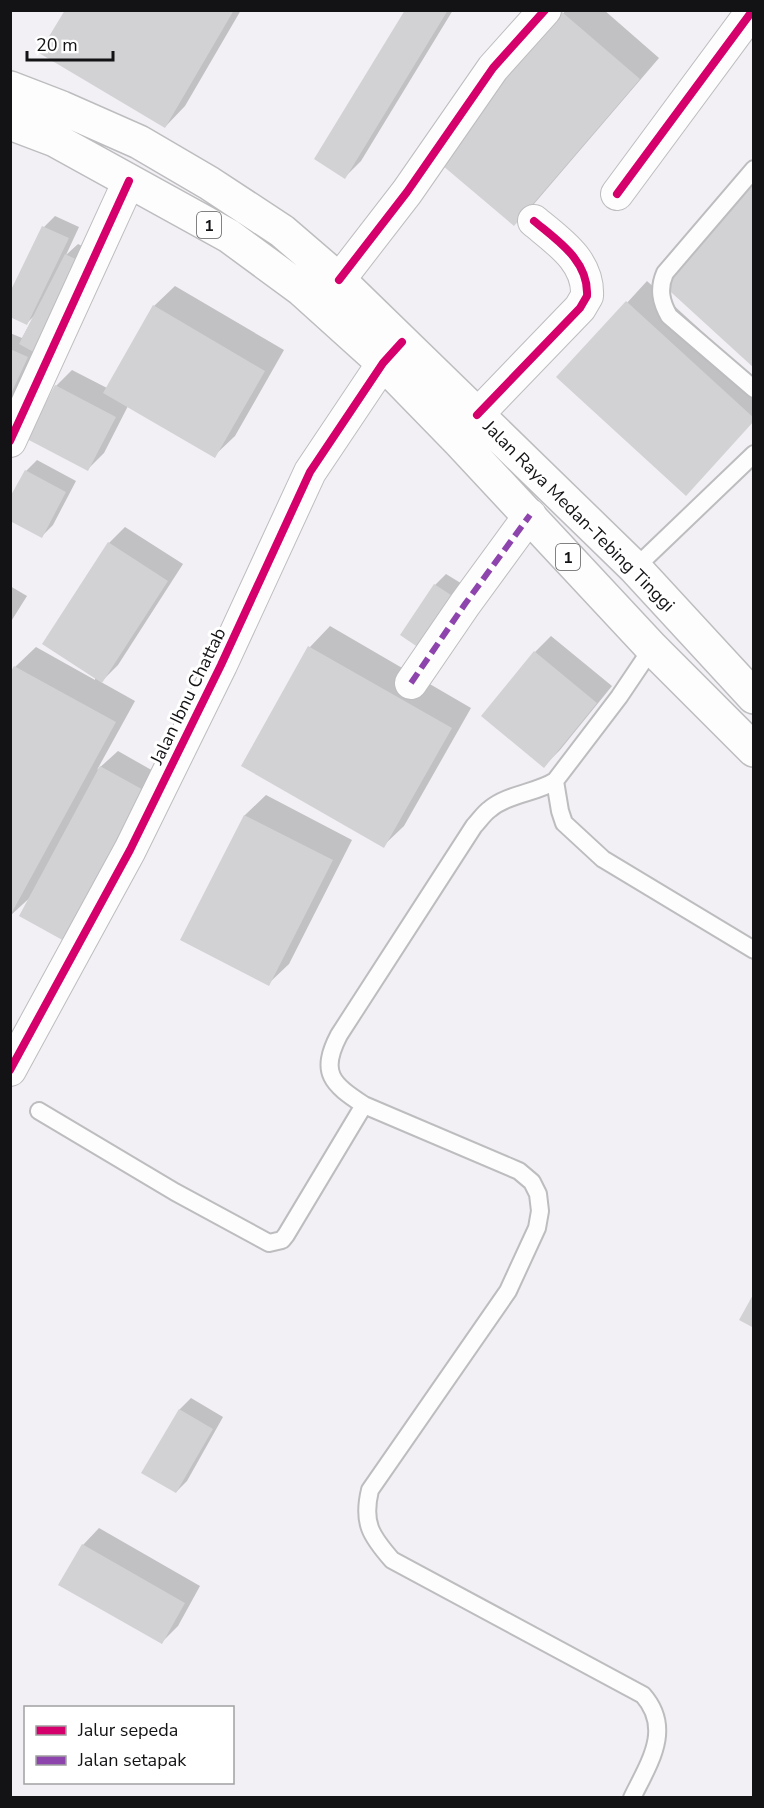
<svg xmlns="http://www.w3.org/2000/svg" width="764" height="1808" font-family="'Nunito Sans',sans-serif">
<rect width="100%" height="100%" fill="#f2f0f4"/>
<path fill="#0003" d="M66,10H241L185,106L165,127Z
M407,10H453L361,161L345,177Z
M566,10H604L659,58L534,204L514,224L438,160Z
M55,216L79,227L66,255L78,244L96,253L10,403V333L22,338L34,316L27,323L10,296L44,227Z
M647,281L754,379V421L559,377Z
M175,286L284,350L235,436L214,456L128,406L104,453L88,469L56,386L72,370L107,388L154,306Z
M37,460L76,481L53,525L42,536L26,471Z
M125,527L183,564L118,665L101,682L135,701L97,770L118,751L162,776L10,916V676L15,667L36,647L95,680L109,543Z
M446,574L472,590L439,641L435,585Z
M10,586L27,596L10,623Z
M330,626L471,708L404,826L383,846L243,765L310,647Z
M551,636L612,686L560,750L544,766L535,652Z
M266,795L352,840L289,964L268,984L182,939L245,815Z
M191,1398L223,1417L187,1481L176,1492L143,1473L180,1409Z
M99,1528L200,1586L178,1626L162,1642L60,1584L83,1545Z"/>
<path fill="#d2d1d4" d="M65,10H234L165,128L39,53Z
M405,10H448L345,179L314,159Z
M562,12L640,79L514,226L436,160Z
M754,181V368L661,283Z
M42,226L69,238L27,325L10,317V292Z
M65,254L86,264L39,355L19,344Z
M626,301L754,418V421L686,496L556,377Z
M153,305L265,371L215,458L103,393Z
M10,349L28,357L10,396Z
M55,385L116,417L88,471L27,439Z
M25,470L66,492L42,538L10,521V497Z
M108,542L168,581L102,683L42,644Z
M434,584L462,602L428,654L400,635Z
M308,646L452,728L384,848L241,766Z
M534,651L597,703L544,768L481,716Z
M14,666L116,722L10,916V673Z
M100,766L147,792L66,942L19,916Z
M244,815L333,860L269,986L180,940Z
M754,1293V1328L739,1320Z
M179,1409L213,1429L176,1493L141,1473Z
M82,1544L185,1603L162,1644L58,1585Z"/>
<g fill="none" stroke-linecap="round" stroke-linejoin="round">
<g stroke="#bdbcbf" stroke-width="20">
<path id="service" d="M754,169L665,273C658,289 661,302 669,316L754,389
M635,568L754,454
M555,781L560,811L564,823L603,859L754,950
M39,1111L175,1192L269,1243L282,1240L286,1235L364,1105
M632,1798C649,1763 673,1729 643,1695L392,1560C371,1536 362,1523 370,1490L508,1291L537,1228L540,1211L538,1194L532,1182L519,1171L364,1105C332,1084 319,1073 339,1035L474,826C479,821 484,813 490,809C508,794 536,793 555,781L619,697L652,648"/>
</g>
<g stroke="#bdbcbf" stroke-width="34">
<path id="minor" d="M617,194L753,10
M339,280L407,192L493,68L545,10
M477,415L580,308L587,296C589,261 558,241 534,221
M10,441L129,181
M411,683L465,604L530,515
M10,1070L130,850L221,665L310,472L383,363L401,343"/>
</g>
<g stroke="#bdbcbf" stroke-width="36">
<path id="trunk" d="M10,88L62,108L139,142L209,183L282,231L339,280L635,568L754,697
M10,123L55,140L229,236L301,289L383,363L459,441L652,648L754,750"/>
</g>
<use href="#service" stroke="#fdfdfd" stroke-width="16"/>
<use href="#minor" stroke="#fdfdfd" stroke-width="32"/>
<use href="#trunk" stroke="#fdfdfd" stroke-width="33"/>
<path stroke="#8e44ad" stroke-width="6" stroke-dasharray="12 6" stroke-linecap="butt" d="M411,683L465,604L530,515"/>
<g stroke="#fff" stroke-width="11">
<path id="cycleway" d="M617,194L753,10
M339,280L407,192L493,68L545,10
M477,415L580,308L587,296C589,261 558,241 534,221
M10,441L129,181
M10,1070L130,850L221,665L310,472L383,363L402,342"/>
</g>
<use href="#cycleway" stroke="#d6006c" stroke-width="8"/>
</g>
<g text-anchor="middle" stroke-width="6" stroke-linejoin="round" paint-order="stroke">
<g fill="#fff" stroke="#5a595b" stroke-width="1.5">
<rect x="197" y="212" width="24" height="26" rx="4.5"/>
<rect x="556" y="544" width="24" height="26" rx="4.5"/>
</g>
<g font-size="16" font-weight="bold" fill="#131215">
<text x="209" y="231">1</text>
<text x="568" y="563">1</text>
</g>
<g font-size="18" fill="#131215" stroke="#fff">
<text transform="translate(579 516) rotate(45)" y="6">Jalan Raya Medan-Tebing Tinggi</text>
<text transform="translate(188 696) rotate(-64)" y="6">Jalan Ibnu Chattab</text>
</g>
</g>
<rect width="764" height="1808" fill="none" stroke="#131215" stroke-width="24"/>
<rect x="24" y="1706" width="210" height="78" fill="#ffffff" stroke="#a1a0a1" stroke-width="1.5"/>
<rect x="36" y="1726" width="30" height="9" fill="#d6006c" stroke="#a1a0a1" stroke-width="1.5"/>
<text x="78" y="1736" font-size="18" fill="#131215">Jalur sepeda</text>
<rect x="36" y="1756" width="30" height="9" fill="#8e44ad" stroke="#a1a0a1" stroke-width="1.5"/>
<text x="78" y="1766" font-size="18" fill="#131215">Jalan setapak</text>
<path d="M27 51v9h86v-9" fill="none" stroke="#131215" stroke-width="3"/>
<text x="36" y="51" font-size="18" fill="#131215" stroke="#ffffff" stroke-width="4.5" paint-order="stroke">20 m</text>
</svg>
